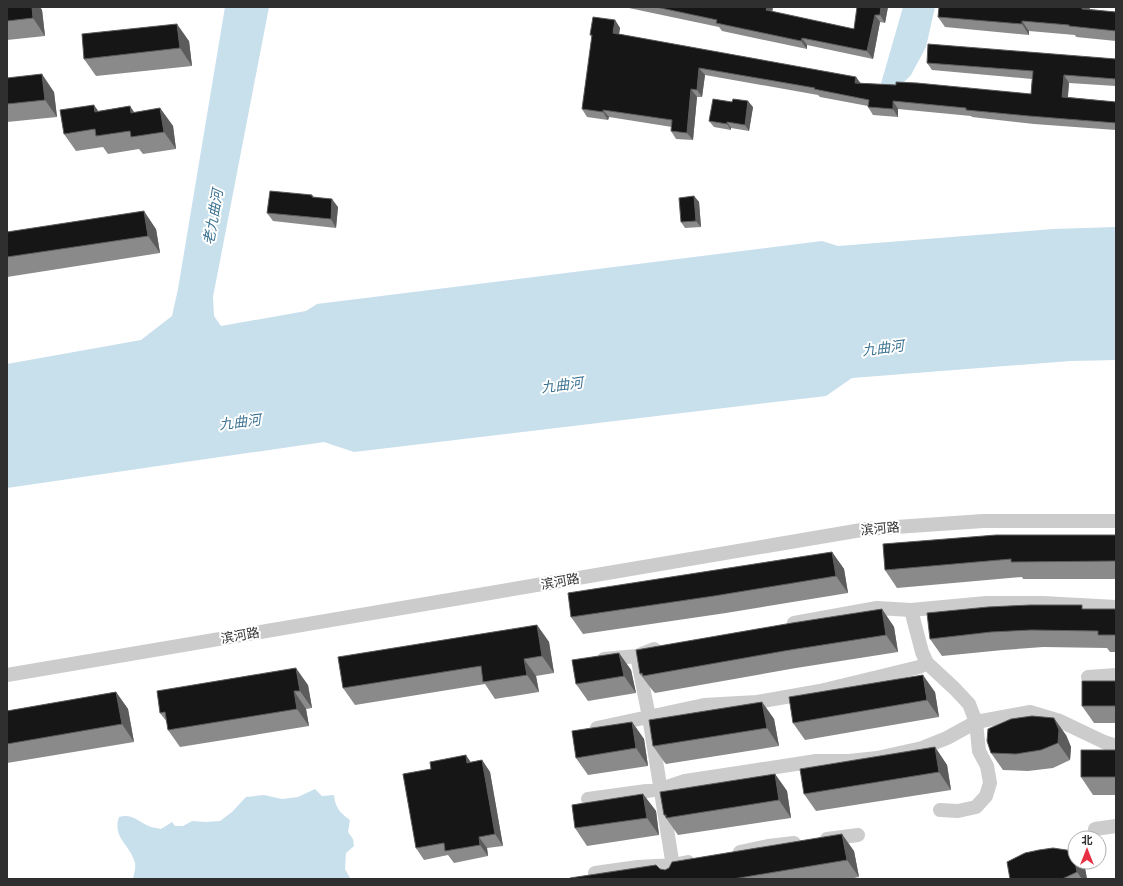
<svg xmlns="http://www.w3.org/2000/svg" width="1123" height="886" font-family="Cabin,'Noto Sans SC',sans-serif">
<rect width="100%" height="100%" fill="#fff"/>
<path fill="#c8dfec" d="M225,7H269L213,297L214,316L221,326L306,311L317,304L822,241L838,246L1053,229L1116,227V360L1071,361L852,378L826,396L354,452L324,442L7,488V364L141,340L172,316L178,289Z
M903,7H935L926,47L911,75L896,90L880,87Z
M315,789L322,796L334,795C335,807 340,813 350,820L348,832L353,839L354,846L346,853L345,869L350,878L352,879H133C134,874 136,868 135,863C130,844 112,838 119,817C133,813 139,823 151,827C154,828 158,828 161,829L172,822L175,826H183L192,821L206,822L220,821L232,812L246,797L264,795L282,799L298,797Z"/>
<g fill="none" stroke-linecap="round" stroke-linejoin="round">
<path stroke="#ccc" stroke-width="14" d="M911,610L922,652L927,663L955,689L969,704L976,722L979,751L987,766L990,783L986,796L976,807L958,811L940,810
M794,623L877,608L911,610L986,603H1043L1116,607
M637,656L649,717L675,879
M604,659L637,656L654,649
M7,675L867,529L983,521H1116
M1088,677L1116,675
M597,728L704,705L757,702L820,691L919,667L927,663
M588,799L661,789L685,781L816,761H849L877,758L922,748L947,738L976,722L1030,712L1060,721L1104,742L1116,746
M1095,829L1116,826
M827,839L858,835
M740,852L768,846L794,843
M595,873L638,867L673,865L688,862"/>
</g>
<path fill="#8a8a8a" d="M7,7H40L42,10L45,36L7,40Z
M107,7H120L108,8Z
M624,7H773L772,12L854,29L857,7H888L885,23L880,22L873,59L807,45V49L722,31L719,27Z
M1090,9L1116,12V41L1076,37L1075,35L1029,31V35L945,27L938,17Z
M615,20L620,28L619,34L860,83L1031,94L1032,79L932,70L927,63L1116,59V86L1069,83L1068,97L1116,102V130L1034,124L972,117L971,116L898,109V117L873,115L868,107V106L820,97L818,95L705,75L702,97H697L693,140L676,139L671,131L672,127L609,117L608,120L587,117L582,109L592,37L590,35Z
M189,41L192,66L96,76L84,59Z
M7,78L54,92L57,117L7,122Z
M130,106L134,113L160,108L173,126L176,149L143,154L139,149L108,154L103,147L76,151L64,134L98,111Z
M753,107L749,131L731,128V130L714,127L709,121Z
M312,195L314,197L338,207L336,228L273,221L267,213Z
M694,196L699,202L701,227L685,228L681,222Z
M156,229L160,253L7,277V232Z
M1116,535V579H1023L1022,577L897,588L885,570Z
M832,552L844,569L848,593L726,613L583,634L571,617Z
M882,609L894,627L898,652L796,668L655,693L653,691L640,674Z
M1085,609H1116V652H1110L1107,648L1043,647L1003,650L942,656L930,639Z
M537,625L549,642L554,673L536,676L539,692L495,699L485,684L355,705L343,688Z
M619,653L631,670L636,693L588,701L576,684Z
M1116,681V723H1094L1082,706Z
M308,685L312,708L306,709L309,726L180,747L168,730L167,722L160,713Z
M116,692L128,709L134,742L7,763V711Z
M935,692L939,717L805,740L793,723Z
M762,702L774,719L779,746L666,764L665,763L653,746Z
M632,722L644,739L648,766L588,775L576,758Z
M1066,735L1071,747L1070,760L1053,768L1028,771L1003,770L991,753Z
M935,747L947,765L951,790L816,811L804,794Z
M1116,750V795H1093L1081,777Z
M482,760L490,772L503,846L487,848L488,856L454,863L448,855L424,860L416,848L471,762Z
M775,774L787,791L791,818L678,835L664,815Z
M643,794L656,811L659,835L587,846L575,828Z
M854,851L859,877L849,879H570L660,869L665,870Z
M1075,862H1081L1085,868L1087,879H1010Z"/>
<path fill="#5c5c5c" d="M32,7H40L42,10L45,36L33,18Z
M767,7H773L771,18L766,10Z
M881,7H888L885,23L880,15Z
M1082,7H1090L1089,19L1082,9Z
M875,15L880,22L873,59L867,51Z
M615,20L620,28L618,40L613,33Z
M1022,21L1029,31V35L1022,24Z
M177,24L189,41L192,66L180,48Z
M802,38L807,45V49L801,41Z
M699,68L705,75L702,97L697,90Z
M42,74L54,92L57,117L45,100Z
M1064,75L1069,83L1067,104L1062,97Z
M856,77L862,85L855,83Z
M691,89L697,97L693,140L687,133Z
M748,101L753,107L749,131L745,125Z
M893,101L898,109V117L893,109Z
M94,105L106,122L95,112Z
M130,106L142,124L131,113Z
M160,108L173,126L176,149L164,132Z
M603,110L609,117L608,120L603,112Z
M727,122L731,128V130L727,124Z
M694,196L699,202L701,227L696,221Z
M332,199L338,207L336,228L331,219Z
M144,211L156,229L160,253L148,236Z
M832,552L844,569L848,593L836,576Z
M882,609L894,627L898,652L886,635Z
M537,625L549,642L554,673L542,656Z
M619,653L631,670L636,693L624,676Z
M524,659L536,676L539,692L527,675Z
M296,668L308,685L312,708L300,691Z
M923,675L935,692L939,717L927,700Z
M294,691L306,709L309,726L297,709Z
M116,692L128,709L134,742L122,724Z
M762,702L774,719L779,746L767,728Z
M1054,718L1066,735L1071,747L1070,760L1058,743Z
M632,722L644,739L648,766L636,748Z
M935,747L947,765L951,790L939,772Z
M466,755L474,767L467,763Z
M482,760L490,772L503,846L495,834Z
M775,774L787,791L791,818L779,800Z
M643,794L656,811L659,835L647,818Z
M842,834L854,851L859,877L847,860Z
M479,837L487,848L488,856L480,845Z
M1075,862H1081L1085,868L1087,879H1082L1077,872Z"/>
<path fill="#161616" stroke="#5c5c5c" d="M7,7H32L33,18L7,21Z
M656,7H767L766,10L854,29L857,7H881L880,15H875L867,51L802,38L801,41L716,23L717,20Z
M939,7H1082V9L1116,12V31L1069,26V25L1022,21V24L938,17Z
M593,17L615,20L613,33L856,77L855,83L896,85V82L917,83L1031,94L1033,71L927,63L928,44L1116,59V79L1064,75L1062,97L1116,102V123L1029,116L966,110V108L893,101V109L868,107L869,100L814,89L815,88L699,68L697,90L691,89L687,133L671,131L672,120L603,110V112L582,109L592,35H590Z
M177,24L180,48L84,59L82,34Z
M42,74L45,100L7,104V78Z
M713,99L732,102L733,99L748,101L745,125L727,122V124L709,121Z
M94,105L95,112L130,106L131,113L160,108L164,132L131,137L130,131L96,136L95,129L64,134L60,110Z
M270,191L312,195V197L332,199L331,219L267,213Z
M694,196L696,221L681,222L679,198Z
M144,211L148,236L7,257V232Z
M996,535H1116V561L1011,562V559L885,570L883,544Z
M832,552L836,576L714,596L571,617L568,593Z
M1030,605H1082V609H1116V635H1098V631L1031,630L991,632L930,639L927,613L988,607Z
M882,609L886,635L784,651L643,676L642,673L640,674L636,650L792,623Z
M537,625L542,656L524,659L527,675L483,682L481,666L343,688L338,657Z
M619,653L624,676L576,684L572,660Z
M296,668L300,691H294L297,709L168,730L165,712L160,713L157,691Z
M923,675L927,700L793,723L789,697Z
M1082,681H1116V706H1082Z
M116,692L122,724L7,744V711Z
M762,702L767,728L654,746H653L649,720Z
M1032,716L1054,718L1059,730L1058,743L1041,750L1016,754L991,753L987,741L988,729L1011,719Z
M632,722L636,748L576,758L572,731Z
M935,747L939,772L804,794L800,769Z
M1081,750H1116V777H1081Z
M466,755L467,763L482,760L495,834L479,837L480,845L445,851L444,843L416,848L403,774L431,769L430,762Z
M775,774L779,800L666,818V815H664L660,792Z
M643,794L647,818L575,828L572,805Z
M842,834L847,860L733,879H570V878L656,865L660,869L665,870L669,868L672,862Z
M1053,848L1073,851L1077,872L1062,879H1010L1007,862L1025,853L1039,850Z"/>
<g text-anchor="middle" stroke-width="4" stroke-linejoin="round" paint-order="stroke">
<g font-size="13" fill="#2f2f2f" stroke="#fff">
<text transform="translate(880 528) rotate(-5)" y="5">滨河路</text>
<text transform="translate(560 581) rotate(-10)" y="5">滨河路</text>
<text transform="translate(240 635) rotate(-10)" y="5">滨河路</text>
</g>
<g font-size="14" font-style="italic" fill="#3c7392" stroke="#fff">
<text transform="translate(213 217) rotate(-80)" y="5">老九曲河</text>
<text transform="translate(883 348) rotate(-7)" y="5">九曲河</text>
<text transform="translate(562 385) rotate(-7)" y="5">九曲河</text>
<text transform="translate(240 422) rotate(-7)" y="5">九曲河</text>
</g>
</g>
<rect width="1123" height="886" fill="none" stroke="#2f2f2f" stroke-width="16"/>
<g transform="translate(1087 850)"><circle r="19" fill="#ffffff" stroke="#acacac"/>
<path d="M0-3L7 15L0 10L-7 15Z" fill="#e73043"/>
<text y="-6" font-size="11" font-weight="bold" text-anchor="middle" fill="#2f2f2f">北</text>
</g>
</svg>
